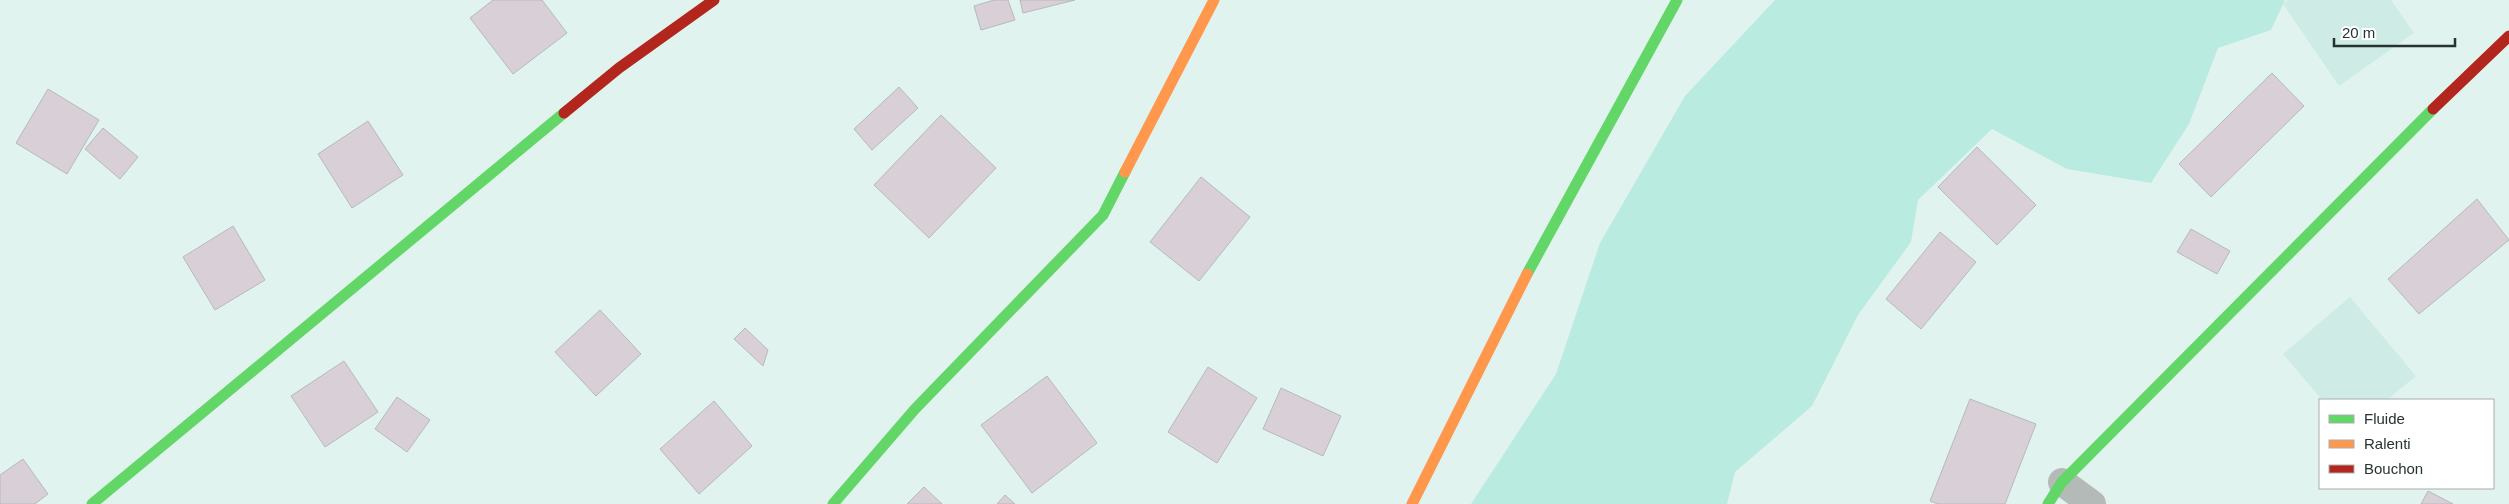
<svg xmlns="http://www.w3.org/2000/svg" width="2509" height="504" font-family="Arial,sans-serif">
<rect width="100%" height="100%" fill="#e1f3ee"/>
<path fill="#ceece5" d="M2288,0H2391L2414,33L2339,86L2283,4Z
M2350,297L2416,376L2387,400H2322L2283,354Z"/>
<path fill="#baebe0" d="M1775,0H2285L2271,30L2218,48L2189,124L2151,183L2067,169L1992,129L1918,200L1911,242L1858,315L1812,406L1735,472L1727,504H1471L1556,374L1600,243L1685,96Z"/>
<path fill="#d9d0d7" stroke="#b6b9b9" d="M493,0H542L567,33L513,74L470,18Z
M994,0H1008L1015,20L981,30L974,6Z
M1020,0H1075L1023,13Z
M2272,73L2304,106L2211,197L2179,164Z
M899,87L918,108L872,150L854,129Z
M48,89L99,120L67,174L16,143Z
M941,115L996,168L929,238L874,185Z
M368,121L403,175L352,208L318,154Z
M103,128L138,157L120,179L85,149Z
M1977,147L2036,205L1997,245L1938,187Z
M1201,177L1250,217L1199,281L1150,242Z
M2477,199L2509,240L2419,314L2388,279Z
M233,226L265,280L215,310L183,257Z
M2191,229L2230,251L2217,274L2177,252Z
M1940,232L1976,262L1921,329L1886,299Z
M600,310L641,354L596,396L555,352Z
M745,328L768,350L763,366L734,339Z
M344,361L378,412L325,447L291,396Z
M1208,367L1257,398L1217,463L1168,432Z
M1047,376L1097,443L1032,493L981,425Z
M1281,388L1341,416L1323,456L1263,429Z
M397,397L430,420L407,452L375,429Z
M1970,399L2036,424L2005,504H1938L1930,501Z
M714,401L752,446L699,494L660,449Z
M23,459L48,494L35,504H0V475Z
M924,487L942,504H907Z
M2428,491L2453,504H2421Z
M1005,495L1015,504H997Z"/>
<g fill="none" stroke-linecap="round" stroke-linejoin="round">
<path stroke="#b3bab8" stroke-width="28" d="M2062,482L2092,504"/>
<path stroke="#63d668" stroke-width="11" d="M1527,274L1677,0
M92,504L564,113
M833,504L915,409L1103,215L1125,172
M2048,504L2062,482L2433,109"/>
<path stroke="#ff974d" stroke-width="11" d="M1125,172L1214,0
M1412,504L1527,274"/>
<path stroke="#b3261e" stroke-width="11" d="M2433,109L2509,36
M564,113L619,68L714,0"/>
</g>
<rect x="2319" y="399" width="175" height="90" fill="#ffffff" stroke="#a9adad"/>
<rect x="2329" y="415" width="25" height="8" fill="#63d668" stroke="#a9adad"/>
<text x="2364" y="424" font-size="15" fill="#273331">Fluide</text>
<rect x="2329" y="440" width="25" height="8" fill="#ff974d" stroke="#a9adad"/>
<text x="2364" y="449" font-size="15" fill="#273331">Ralenti</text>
<rect x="2329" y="465" width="25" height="8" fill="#b3261e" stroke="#a9adad"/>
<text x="2364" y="474" font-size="15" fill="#273331">Bouchon</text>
<path d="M2334 38v8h121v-8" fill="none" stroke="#273331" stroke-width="2.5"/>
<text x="2342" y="38" font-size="15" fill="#273331" stroke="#ffffff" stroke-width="4" paint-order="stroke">20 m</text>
</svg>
